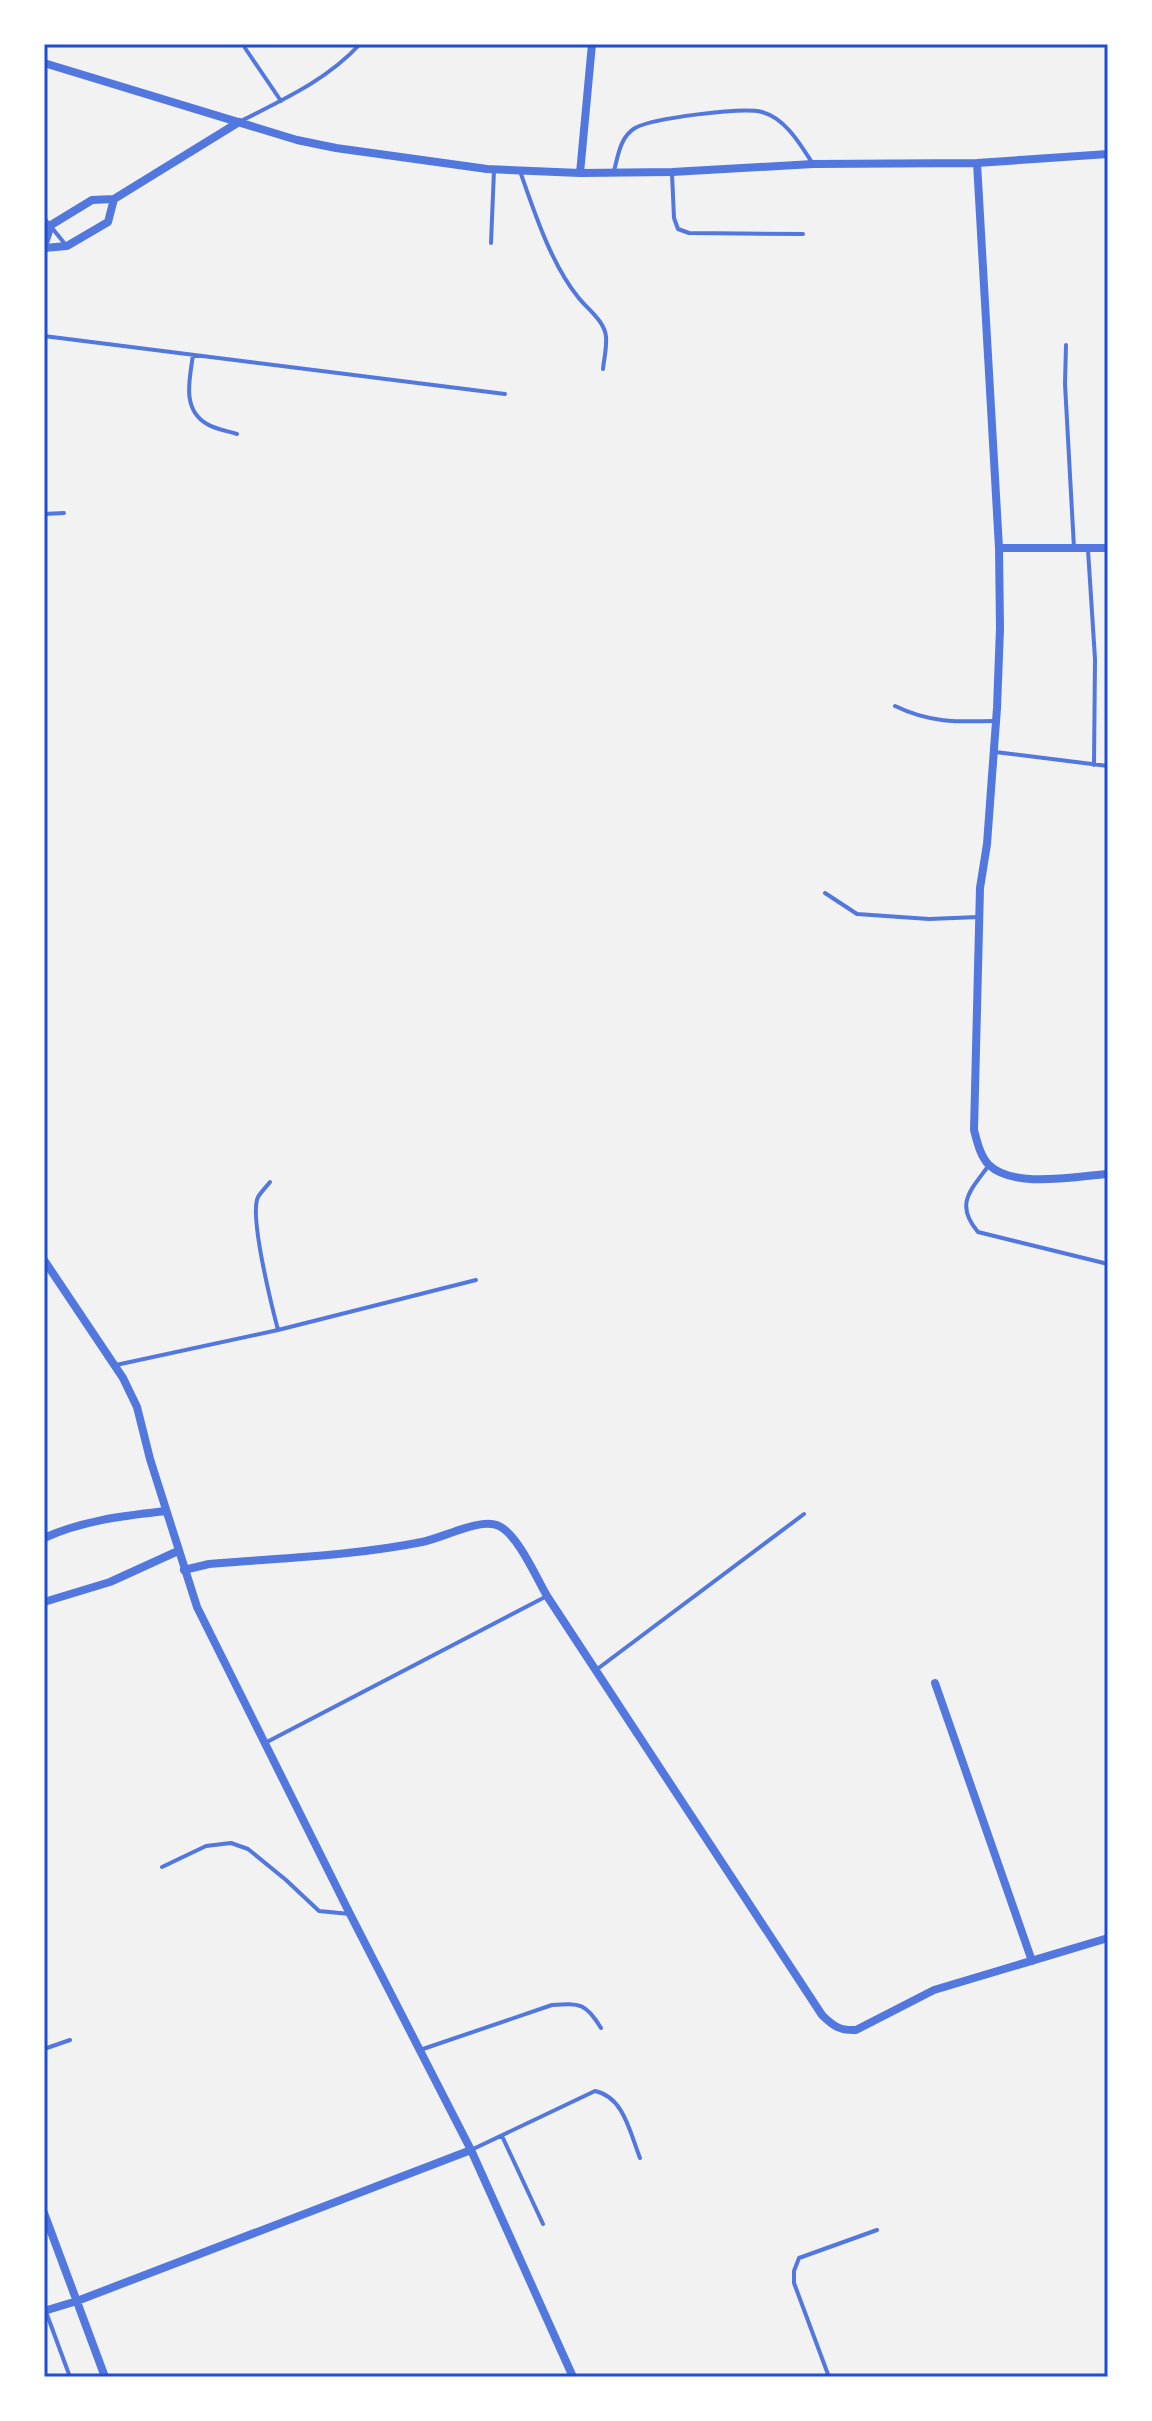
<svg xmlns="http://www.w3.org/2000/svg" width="1152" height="2421" font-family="Rubik,sans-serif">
<rect width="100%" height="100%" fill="#f2f2f2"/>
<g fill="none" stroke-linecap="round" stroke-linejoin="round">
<path stroke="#5277de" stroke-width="4" d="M245,48L281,101
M241,121C284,99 327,80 360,44
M520,171C534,211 551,264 578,297C587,309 605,321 606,337C607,347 604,359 603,369
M614,171C618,156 620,137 635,128C653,118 742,107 762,112C786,119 800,144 813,164
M672,174L674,218L678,229L689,233L803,234
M44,218L65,244
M491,243L494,170
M44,336L505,394
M1066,345L1065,384L1074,548
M193,355C190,378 181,409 207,424C215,429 227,431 237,434
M44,514L64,513
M1088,550L1095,659L1094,765
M895,706C930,723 957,722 995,721
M995,752L1108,766
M825,893L857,914L929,919L979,917
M989,1165C971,1190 954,1204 978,1232L1108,1264
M270,1182C267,1186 261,1192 258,1197C249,1216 272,1307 278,1330
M116,1365L278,1330L476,1280
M596,1670L804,1514
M265,1743L547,1596
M162,1867L206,1846L231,1843L248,1849L286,1880L319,1911L350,1914
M44,2049L70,2040
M420,2050L552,2005C580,2003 586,2003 601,2028
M502,2136L543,2224
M471,2150L595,2091C624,2097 630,2133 640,2158
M46,2312L70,2377
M829,2377L794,2283V2271L799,2258L877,2230"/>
<path stroke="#5277de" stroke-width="8" d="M44,63L297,140L336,148L487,169L580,173L672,172L813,164L977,163L1108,154
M977,163L999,548L1000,628L997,708L987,844L980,888L974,1130C977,1141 980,1156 989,1165C1014,1189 1076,1176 1108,1174
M580,173L592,44
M44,246L51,225L92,200L114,199L239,122
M44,248L67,246L108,222L114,199
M999,548H1108
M44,1260L123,1378L137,1407L150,1459L197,1607L350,1914L471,2150L573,2377
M44,1538C84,1520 123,1516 166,1511
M184,1570L209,1564C280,1558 352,1556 422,1542C443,1538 481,1517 499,1526C518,1535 536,1577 547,1596L822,2015C833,2026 840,2031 856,2030L934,1990L1108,1938
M44,1602L110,1582L178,1551
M935,1683L1032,1961
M44,2213L105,2377
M44,2311L77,2301L471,2150"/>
</g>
<rect width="1152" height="2421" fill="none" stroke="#ffffff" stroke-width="92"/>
<rect x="46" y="46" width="1060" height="2329" fill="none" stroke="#1d4ed8" stroke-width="3"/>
</svg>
